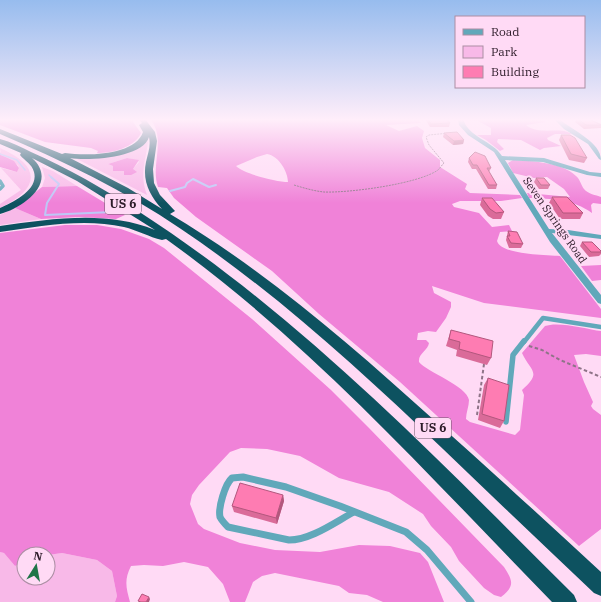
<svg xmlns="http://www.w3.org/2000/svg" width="601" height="602" font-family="'IBM Plex Serif',serif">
<rect width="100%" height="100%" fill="#ffdaf5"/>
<path fill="#f8b9e8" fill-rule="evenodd" d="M148,141C146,161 139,174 147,195L77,159C97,160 133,154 148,141ZM127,158L137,160L139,162L133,169L124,173V171L113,170V166L108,164Z
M0,148C42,166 40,189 0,208V204L21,190L1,168L17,172L19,168L18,165L1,155Z
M42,167L53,171L77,186L42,187L45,178Z
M15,208L41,219L0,225V215Z
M0,552L4,553L15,566L24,562V578H48V555L62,553L97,560L112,571L117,596L115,602H0Z"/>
<path fill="#f082d8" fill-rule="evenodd" d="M0,119H131L141,133C134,148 112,153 97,153L98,151L91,148L45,142L0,125Z
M150,119L418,120L421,123L386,125L399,131L417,126L424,131L422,138L425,148L440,160V167L467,184L465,189L470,193L520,195L522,198L501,201H460L452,204L454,207L479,213L492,227L509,225L512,231L500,232L497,241C501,255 547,255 560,256L601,309V318L484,303L432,286L434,293L451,302V307L446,318L436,332L428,331L418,333L417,340H426L429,343C428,351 418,353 419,362C427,372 467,386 469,400C469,406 466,413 466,419L470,422L515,435L520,430L524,395L522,390C543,372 530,371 522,353L545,326C558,321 587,329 601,331V356L586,354L574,355L584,382L593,402L591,406L593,409L601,415V529L579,546L400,382L319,314L272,271L196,217L174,198L167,188L158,187C150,164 167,139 150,119ZM267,154C279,156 288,172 288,182C277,182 244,174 236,166L257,157Z
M464,119H521L544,121L546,122L526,125C540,136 559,126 572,134H555L547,138L548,140L561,146L544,148L540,150L521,140L498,139L497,142L504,149L500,151L486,140L477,135H491V128L478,121Z
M0,152L1,155L14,161L19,168L17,172L0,167Z
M127,158L139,160L133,169L137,172L131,175H124V171H113V166L108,164Z
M513,160C531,161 562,162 576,176C580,179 581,185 584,189C588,194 596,195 601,197V204L593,203L591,205L592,213C573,199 552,199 529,198L527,193L570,197L564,189L547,177L534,178L513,173L508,163Z
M77,186L125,215L116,219L79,217L41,219L15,208L42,187Z
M65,225H97L121,229L149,239L164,248L252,319L331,390L369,428L504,567C513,581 515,586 501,597L494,595L484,588L459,561L451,547L431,526L423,514L389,492L339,478L300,456L267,449L241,448L230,452L199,485L192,495L190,504L198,524L204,529L240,543L275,550L320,552L359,545L390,546L420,553L428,562L444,602H383L367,595L349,593L339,586L275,573L262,576L253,582L245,602H230L223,584L208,567L184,562L163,566L144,565L131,566C124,580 126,587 130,602H115L117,596L112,571L97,560L62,553L48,555V554H24V562L15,566L4,553L0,552V233Z
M601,265V280L592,281L581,266Z"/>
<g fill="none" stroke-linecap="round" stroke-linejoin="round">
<path stroke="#bdc7f6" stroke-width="1.5" d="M0,154L17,160L25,170
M49,175L52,178"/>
<path stroke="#bdc7f6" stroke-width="2" d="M51,177L59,184L47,203L45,215L112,212
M170,191L185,187L187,183L193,179L209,187L216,185"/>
<path stroke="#8f7488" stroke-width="1" stroke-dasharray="2 1" stroke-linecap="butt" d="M294,185C304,188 314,191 324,192C349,193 418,184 438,170C440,168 442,165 444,163L429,145L426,137L429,135L449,133"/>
<path stroke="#8f7488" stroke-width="2" stroke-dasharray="3.5 2.5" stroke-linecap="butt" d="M529,346L542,350L560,360L601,377
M477,415L484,364"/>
<path stroke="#61a8ba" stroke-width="3.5" d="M0,181L3,186L0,189"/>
<path stroke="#61a8ba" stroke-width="4.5" d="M524,342L543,318L601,327"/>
<path stroke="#61a8ba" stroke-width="5.5" d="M506,422L513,355L524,341"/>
<path stroke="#61a8ba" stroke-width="7" d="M354,512C335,522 311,540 289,540L228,527C225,524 222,521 220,517C218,508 225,484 232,478L243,477L286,487L340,506L406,532L427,550L471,602"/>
<path fill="#61a8ba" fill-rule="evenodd" d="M458,119H463C469,138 492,140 502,156L544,158L590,172L601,173V177L587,175L543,162L505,160L549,229L568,230L601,235V239L552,233L601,295V304L598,303L550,242L494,152L468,135L459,125Z
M554,119H559C572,130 601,142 601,160L599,159L588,144L564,129Z"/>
<path fill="#0d5260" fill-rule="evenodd" d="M139,119H145L155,132L157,141L153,169L154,183L160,195L175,211L170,214C266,271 351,345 434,420C490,470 546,521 601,572V596L594,593C543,545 493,497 443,449C360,370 276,293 181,229C124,190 63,161 0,134V129L62,154L65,153C86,156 135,156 143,132L139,125L142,123ZM149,137C151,146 148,153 146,162C142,181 150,196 162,209L128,188L70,158C88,161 143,158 149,137Z
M0,139C11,142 21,147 31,152C68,168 104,189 138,211C301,316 437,459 574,595L577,602H552C429,476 310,342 166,239L162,240C149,237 137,230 124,227C84,218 40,226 0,232V226C51,219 106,210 155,230L77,181L32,158C59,182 23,208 0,214V208C13,202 39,190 34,172C32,164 25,161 20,155L21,153L0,144Z"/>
</g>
<path fill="#da6b99" d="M425,119H447L450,123L449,127H430Z
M576,119H589L601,124V128L584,129L575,122Z
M444,133L464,140L463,144L453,145L443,137Z
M561,135L587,158L584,163L569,160L559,140Z
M469,158L491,168L489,172L497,185L496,189H488L476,169H472L468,162Z
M536,178L550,185L548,189H539L534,182Z
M552,197L583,213L580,219H560L549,203Z
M482,198L504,212L501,219H493L488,216L480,205Z
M508,231L523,244L521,248H509L506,240Z
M582,242L601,251V254L599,256L589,257L580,246Z
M451,330L491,358L487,365L456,356L457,350L446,346Z
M488,378L504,421L500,428L478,420L484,385Z
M283,495L284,501L277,524L234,512L232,506Z"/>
<path fill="#b2577d" d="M464,140L463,144L453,145L454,141Z
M283,495L284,501L277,524L276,518Z
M149,597L150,599L149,602H146Z"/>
<path fill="#fe7cb2" stroke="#b2577d" d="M428,119H447L450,123L431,124Z
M578,119H589L601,125H586Z
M457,132L464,140L454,141L444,133Z
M561,135H570L575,138L587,158L571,154Z
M475,152L485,156L491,168H487L497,185H489L477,165H473L469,158Z
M536,178H544L550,185H541Z
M552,197H567L583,213H563Z
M482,198H492L504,212L496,213L490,209Z
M508,231L517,232L523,244L511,243L507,236H510Z
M582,242H592L601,251V252H591Z
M451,330L493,341L491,358L459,349L460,342L449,339Z
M488,378L509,385L504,421L482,414Z
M240,483L283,495L276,518L232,506Z
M142,594L149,597L146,602H141L138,601Z"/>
<linearGradient id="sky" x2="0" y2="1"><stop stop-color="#97bcee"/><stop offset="0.59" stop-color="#ffeefa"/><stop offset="1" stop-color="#ffeefa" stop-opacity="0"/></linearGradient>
<rect width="601" height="203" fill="url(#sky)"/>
<g text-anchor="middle" stroke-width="4" stroke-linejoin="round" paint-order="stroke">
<g font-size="11" fill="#2c1b28" stroke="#ffdaf5">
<text transform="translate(555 220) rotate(55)" y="4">Seven Springs Road</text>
</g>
<g fill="#ffdaf5" stroke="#6b5466" stroke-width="1">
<rect x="105" y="194" width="36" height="20" rx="3"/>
<rect x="415" y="418" width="36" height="20" rx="3"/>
</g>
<g font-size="12" font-weight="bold" fill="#2c1b28">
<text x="123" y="208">US 6</text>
<text x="433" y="432">US 6</text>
</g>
</g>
<rect x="455" y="16" width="130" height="72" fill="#ffdaf5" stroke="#ab8ea3"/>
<rect x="463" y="29" width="20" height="6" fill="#61a8ba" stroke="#ab8ea3"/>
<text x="491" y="36" font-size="12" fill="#2c1b28">Road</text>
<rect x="463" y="46" width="20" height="12" fill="#f8b9e8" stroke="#ab8ea3"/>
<text x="491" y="56" font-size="12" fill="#2c1b28">Park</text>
<rect x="463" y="66" width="20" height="12" fill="#fe7cb2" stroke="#ab8ea3"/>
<text x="491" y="76" font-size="12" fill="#2c1b28">Building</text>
<g transform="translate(36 566) rotate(11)"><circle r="19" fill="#ffdaf5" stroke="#ab8ea3"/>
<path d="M0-3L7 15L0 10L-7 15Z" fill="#1f7548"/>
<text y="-6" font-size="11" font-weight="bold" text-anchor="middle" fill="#2c1b28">N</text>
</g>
</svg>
